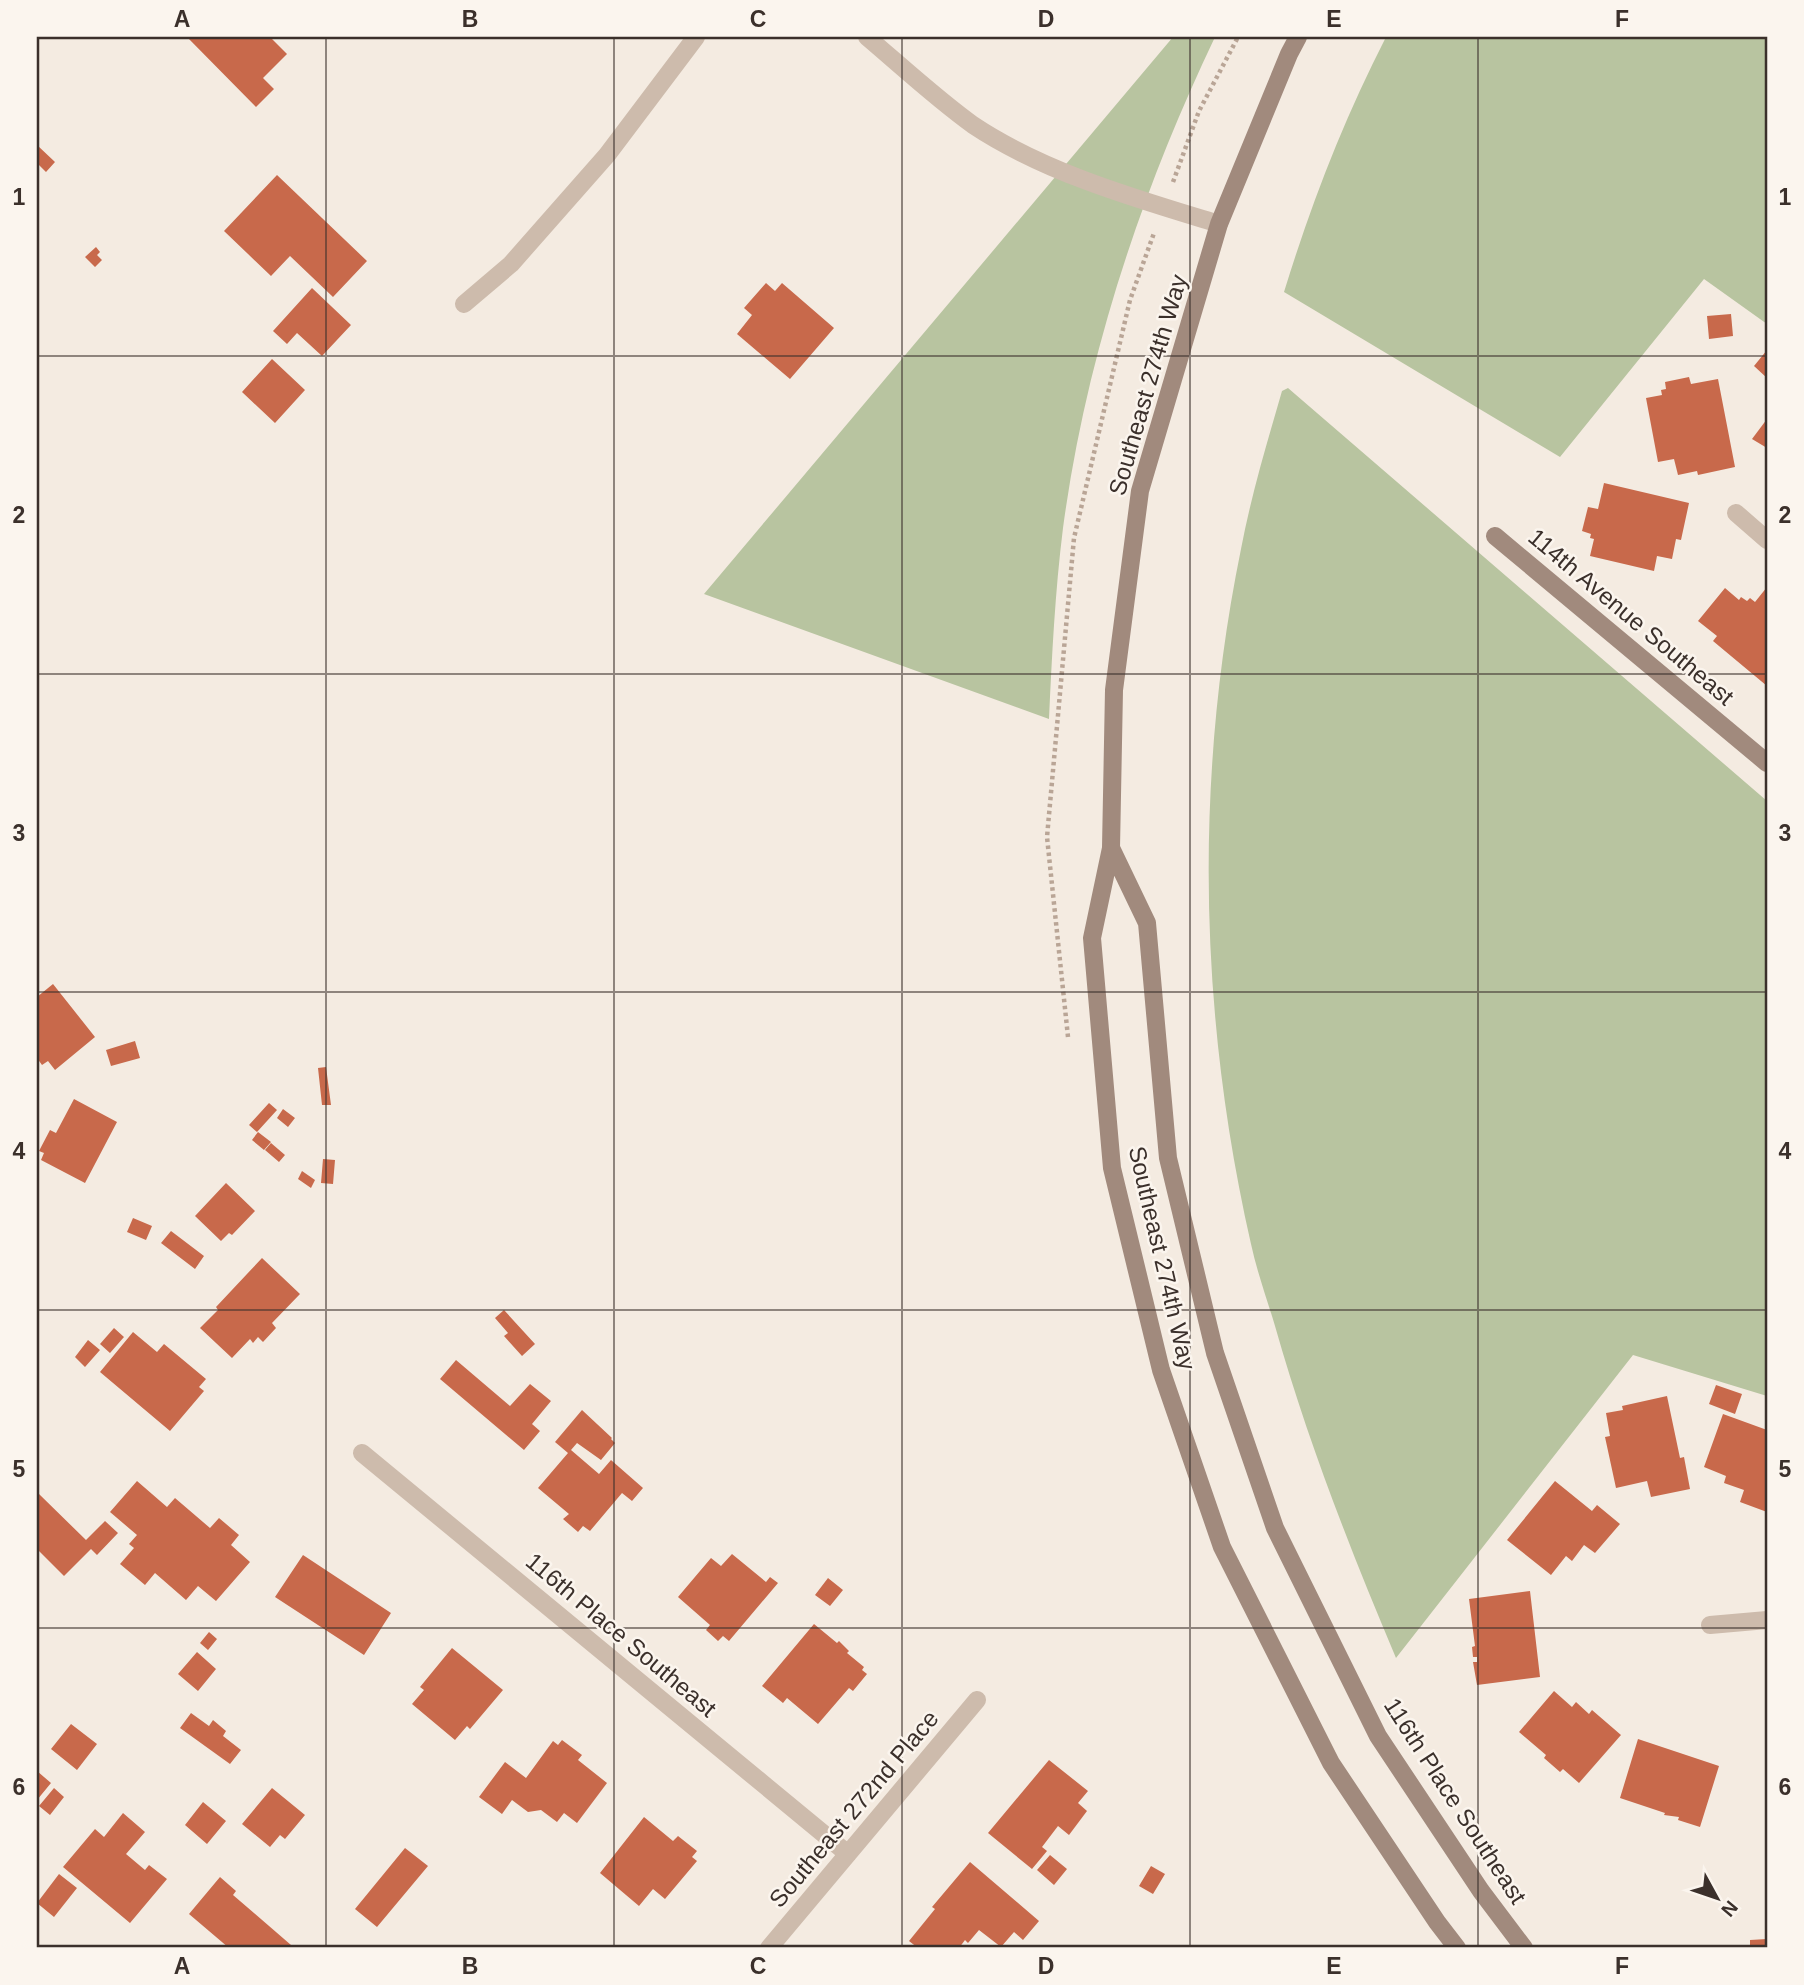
<svg xmlns="http://www.w3.org/2000/svg" width="1804" height="1985" font-family="Arial,sans-serif">
<rect width="100%" height="100%" fill="#f4ebe1"/>
<path fill="#b8c4a0" d="M1173,37H1215C1141,192 1086,357 1063,528C1055,592 1052,655 1049,719L704,594Z
M1386,37H1767V324L1704,279L1560,457L1284,292C1311,204 1344,119 1386,37Z
M1288,388L1767,801V1396L1633,1355L1396,1658C1350,1549 1307,1439 1275,1326C1267,1299 1257,1272 1251,1244C1199,1015 1194,779 1241,549C1251,496 1267,443 1282,391Z"/>
<path fill="#c8694b" d="M187,37H270L287,54L263,78L274,89L256,107Z
M37,145L55,162L46,172L37,163Z
M277,175L367,261L333,297L290,256L271,276L224,231Z
M96,247L100,252L97,255L102,260L95,267L85,257Z
M766,283L775,291L782,283L834,328L790,379L737,334L752,315L744,308Z
M312,288L351,325L322,356L297,333L287,344L273,331Z
M1731,314L1733,336L1709,339L1707,316Z
M1767,350V378L1754,366Z
M272,359L305,390L275,423L242,392Z
M1689,377L1691,384L1718,379L1735,467L1698,475L1697,471L1678,475L1674,459L1658,462L1646,398L1662,395L1661,390L1666,389L1665,382Z
M1767,419V448L1752,439Z
M1604,483L1689,503L1681,540L1676,539L1672,559L1657,556L1654,571L1590,556L1594,539L1590,538L1591,534L1582,531L1588,507L1598,509Z
M1767,587V686L1713,641L1717,636L1698,621L1725,588L1739,600L1741,597L1747,601L1750,598L1755,602Z
M53,984L95,1037L55,1070L48,1061L42,1065L37,1058V997Z
M135,1041L140,1058L111,1066L106,1050Z
M326,1067L331,1105H322L318,1068Z
M74,1099L117,1122L85,1183L41,1160L44,1153L39,1151L50,1130L56,1133Z
M269,1103L277,1110L257,1132L249,1125Z
M283,1109L295,1118L288,1127L277,1118Z
M258,1132L271,1142L264,1150L252,1140Z
M271,1143L285,1155L279,1162L265,1150Z
M323,1159L335,1160L333,1184L321,1183Z
M302,1171L315,1180L311,1188L298,1179Z
M226,1183L255,1211L232,1235L229,1233L221,1241L195,1216Z
M133,1218L152,1226L146,1240L127,1232Z
M171,1231L204,1256L195,1269L161,1243Z
M262,1258L300,1294L272,1323L276,1328L263,1342L258,1337L253,1343L250,1339L232,1358L200,1328L218,1310L216,1307Z
M504,1310L535,1344L522,1356L504,1336L508,1333L495,1318Z
M114,1328L124,1337L110,1353L100,1344Z
M133,1332L157,1352L164,1344L206,1379L199,1387L204,1391L170,1431L100,1372Z
M88,1340L100,1350L85,1367L75,1357Z
M456,1360L510,1406L530,1384L551,1401L532,1424L540,1431L524,1450L440,1379Z
M1716,1385L1742,1394L1735,1414L1709,1404Z
M1667,1396L1680,1458L1684,1457L1690,1489L1651,1497L1647,1481L1616,1488L1605,1437L1610,1436L1606,1413L1623,1410L1622,1406Z
M582,1410L612,1438L611,1439L615,1443L601,1460L577,1443L571,1450L599,1474L611,1460L643,1488L632,1501L622,1493L590,1531L583,1526L578,1532L563,1519L569,1514L538,1488L568,1453L555,1442Z
M1723,1414L1767,1430V1512L1740,1502L1744,1490L1724,1483L1726,1476L1704,1467Z
M137,1481L167,1507L175,1498L210,1528L219,1518L239,1535L231,1545L250,1562L216,1601L198,1586L186,1600L155,1573L145,1585L120,1564L134,1548L129,1544L137,1535L110,1512Z
M1555,1481L1592,1511L1597,1505L1620,1524L1595,1553L1584,1545L1572,1561L1566,1556L1551,1575L1507,1540Z
M39,1494L86,1540L105,1521L118,1533L97,1555L91,1549L64,1576L37,1549V1497Z
M732,1554L766,1582L770,1577L778,1583L729,1641L723,1636L718,1641L706,1630L710,1625L678,1597L711,1558L721,1566Z
M303,1555L391,1613L364,1655L275,1597Z
M828,1578L843,1590L830,1606L815,1595Z
M1530,1591L1540,1677L1477,1685L1473,1662H1477V1657H1473L1472,1647L1475,1646L1469,1599Z
M814,1624L837,1643L839,1641L849,1651L847,1653L864,1667L862,1670L867,1674L853,1691L849,1688L818,1724L787,1698L783,1703L762,1686Z
M209,1632L217,1639L208,1650L200,1643Z
M452,1648L503,1690L470,1729L467,1726L455,1740L412,1704L424,1690L420,1687Z
M197,1652L216,1669L198,1691L178,1674Z
M1554,1691L1572,1707L1576,1702L1589,1714L1592,1710L1621,1735L1579,1783L1563,1769L1560,1772L1544,1758L1546,1755L1519,1732Z
M191,1713L209,1726L213,1720L226,1731L223,1736L241,1750L230,1764L180,1728Z
M71,1724L97,1744L77,1770L51,1749Z
M1638,1739L1719,1766L1700,1827L1678,1820L1679,1817L1664,1815L1665,1813L1620,1798Z
M562,1740L582,1755L578,1760L607,1783L577,1823L564,1813L557,1822L541,1810L528,1812L512,1800L502,1814L479,1797L505,1762L526,1778L553,1741L558,1745Z
M1049,1760L1088,1791L1078,1803L1087,1811L1069,1835L1058,1826L1042,1847L1047,1851L1032,1869L988,1833Z
M37,1771L51,1783L37,1800Z
M54,1788L64,1797L50,1815L39,1806Z
M272,1788L305,1815L285,1839L280,1835L270,1847L242,1824Z
M203,1802L226,1821L207,1844L185,1825Z
M123,1813L145,1832L126,1854L145,1870L149,1865L167,1879L130,1923L63,1867L95,1829L104,1837Z
M644,1817L673,1841L678,1836L697,1851L692,1857L697,1861L665,1899L653,1889L639,1906L600,1873Z
M405,1848L428,1866L377,1927L355,1909Z
M1050,1855L1067,1869L1054,1885L1037,1870Z
M970,1862L1039,1921L1023,1940L1014,1932L1001,1947L979,1930L968,1943L965,1940L959,1948H918L909,1941L935,1909L932,1907Z
M1151,1866L1165,1874L1153,1894L1139,1886Z
M59,1874L77,1888L54,1917L37,1903Z
M220,1877L236,1891L233,1895L291,1945L289,1948H229L189,1914Z
M1767,1939V1948H1750V1940Z"/>
<g fill="none" stroke-linecap="round" stroke-linejoin="round">
<path stroke="#b9a596" stroke-width="4.5" stroke-dasharray="3.5 3.5" stroke-linecap="butt" d="M1173,182L1199,111L1238,37
M1068,1037L1047,837L1074,538L1130,300L1154,233"/>
<path stroke="#cdbbac" stroke-width="18" d="M464,304L511,264L607,155L696,37"/>
<path stroke="#cdbbac" stroke-width="18" d="M867,37C900,65 938,100 973,125C1045,173 1137,199 1219,224
M1736,513L1767,540
M362,1453L848,1854
M1710,1625L1767,1620
M769,1948L977,1700"/>
<path stroke="#a18a7d" stroke-width="18" d="M1298,37L1289,54L1219,224L1140,491L1114,690L1111,848L1092,938L1112,1168L1161,1370L1222,1547L1331,1763L1437,1922L1457,1948
M1495,536L1767,763
M1111,848L1147,923L1168,1158L1215,1353L1275,1528L1378,1736L1481,1891L1524,1948"/>
</g>
<path fill="none" stroke="#3b302b" stroke-width="2" stroke-opacity="0.55" d="M326,37V1948M614,37V1948M902,37V1948M1190,37V1948M1478,37V1948M37,356H1767M37,674H1767M37,992H1767M37,1310H1767M37,1628H1767"/>
<g text-anchor="middle" stroke-width="5" stroke-linejoin="round" paint-order="stroke">
<g font-size="24" fill="#3b302b" stroke="#fbf5ee">
<text transform="translate(1148 385) rotate(-74)" y="8">Southeast 274th Way</text>
<text transform="translate(1631 617) rotate(40)" y="8">114th Avenue Southeast</text>
<text transform="translate(1162 1258) rotate(77)" y="8">Southeast 274th Way</text>
<text transform="translate(621 1635) rotate(40)" y="8">116th Place Southeast</text>
<text transform="translate(1455 1801) rotate(57)" y="8">116th Place Southeast</text>
<text transform="translate(854 1809) rotate(-50)" y="8">Southeast 272nd Place</text>
</g>
</g>
<rect width="1804" height="1985" fill="none" stroke="#fbf5ee" stroke-width="77"/>
<g transform="translate(1717 1898) rotate(130)" stroke="#fbf5ee" stroke-width="5" paint-order="stroke">
<path d="M0-5L12 26L0 18L-12 26Z" fill="#3b302b"/>
<text y="-10" font-size="19" font-weight="bold" text-anchor="middle" fill="#3b302b">N</text>
</g>
<rect x="38" y="38" width="1728" height="1908" fill="none" stroke="#3b302b" stroke-width="2.5"/>
<g font-size="23" text-anchor="middle" font-weight="bold" fill="#3b302b">
<text x="182" y="27">A</text>
<text x="470" y="27">B</text>
<text x="758" y="27">C</text>
<text x="1046" y="27">D</text>
<text x="1334" y="27">E</text>
<text x="1622" y="27">F</text>
<text x="19" y="205">1</text>
<text x="1785" y="205">1</text>
<text x="19" y="523">2</text>
<text x="1785" y="523">2</text>
<text x="19" y="841">3</text>
<text x="1785" y="841">3</text>
<text x="19" y="1159">4</text>
<text x="1785" y="1159">4</text>
<text x="19" y="1477">5</text>
<text x="1785" y="1477">5</text>
<text x="19" y="1795">6</text>
<text x="1785" y="1795">6</text>
<text x="182" y="1974">A</text>
<text x="470" y="1974">B</text>
<text x="758" y="1974">C</text>
<text x="1046" y="1974">D</text>
<text x="1334" y="1974">E</text>
<text x="1622" y="1974">F</text>
</g>
</svg>
